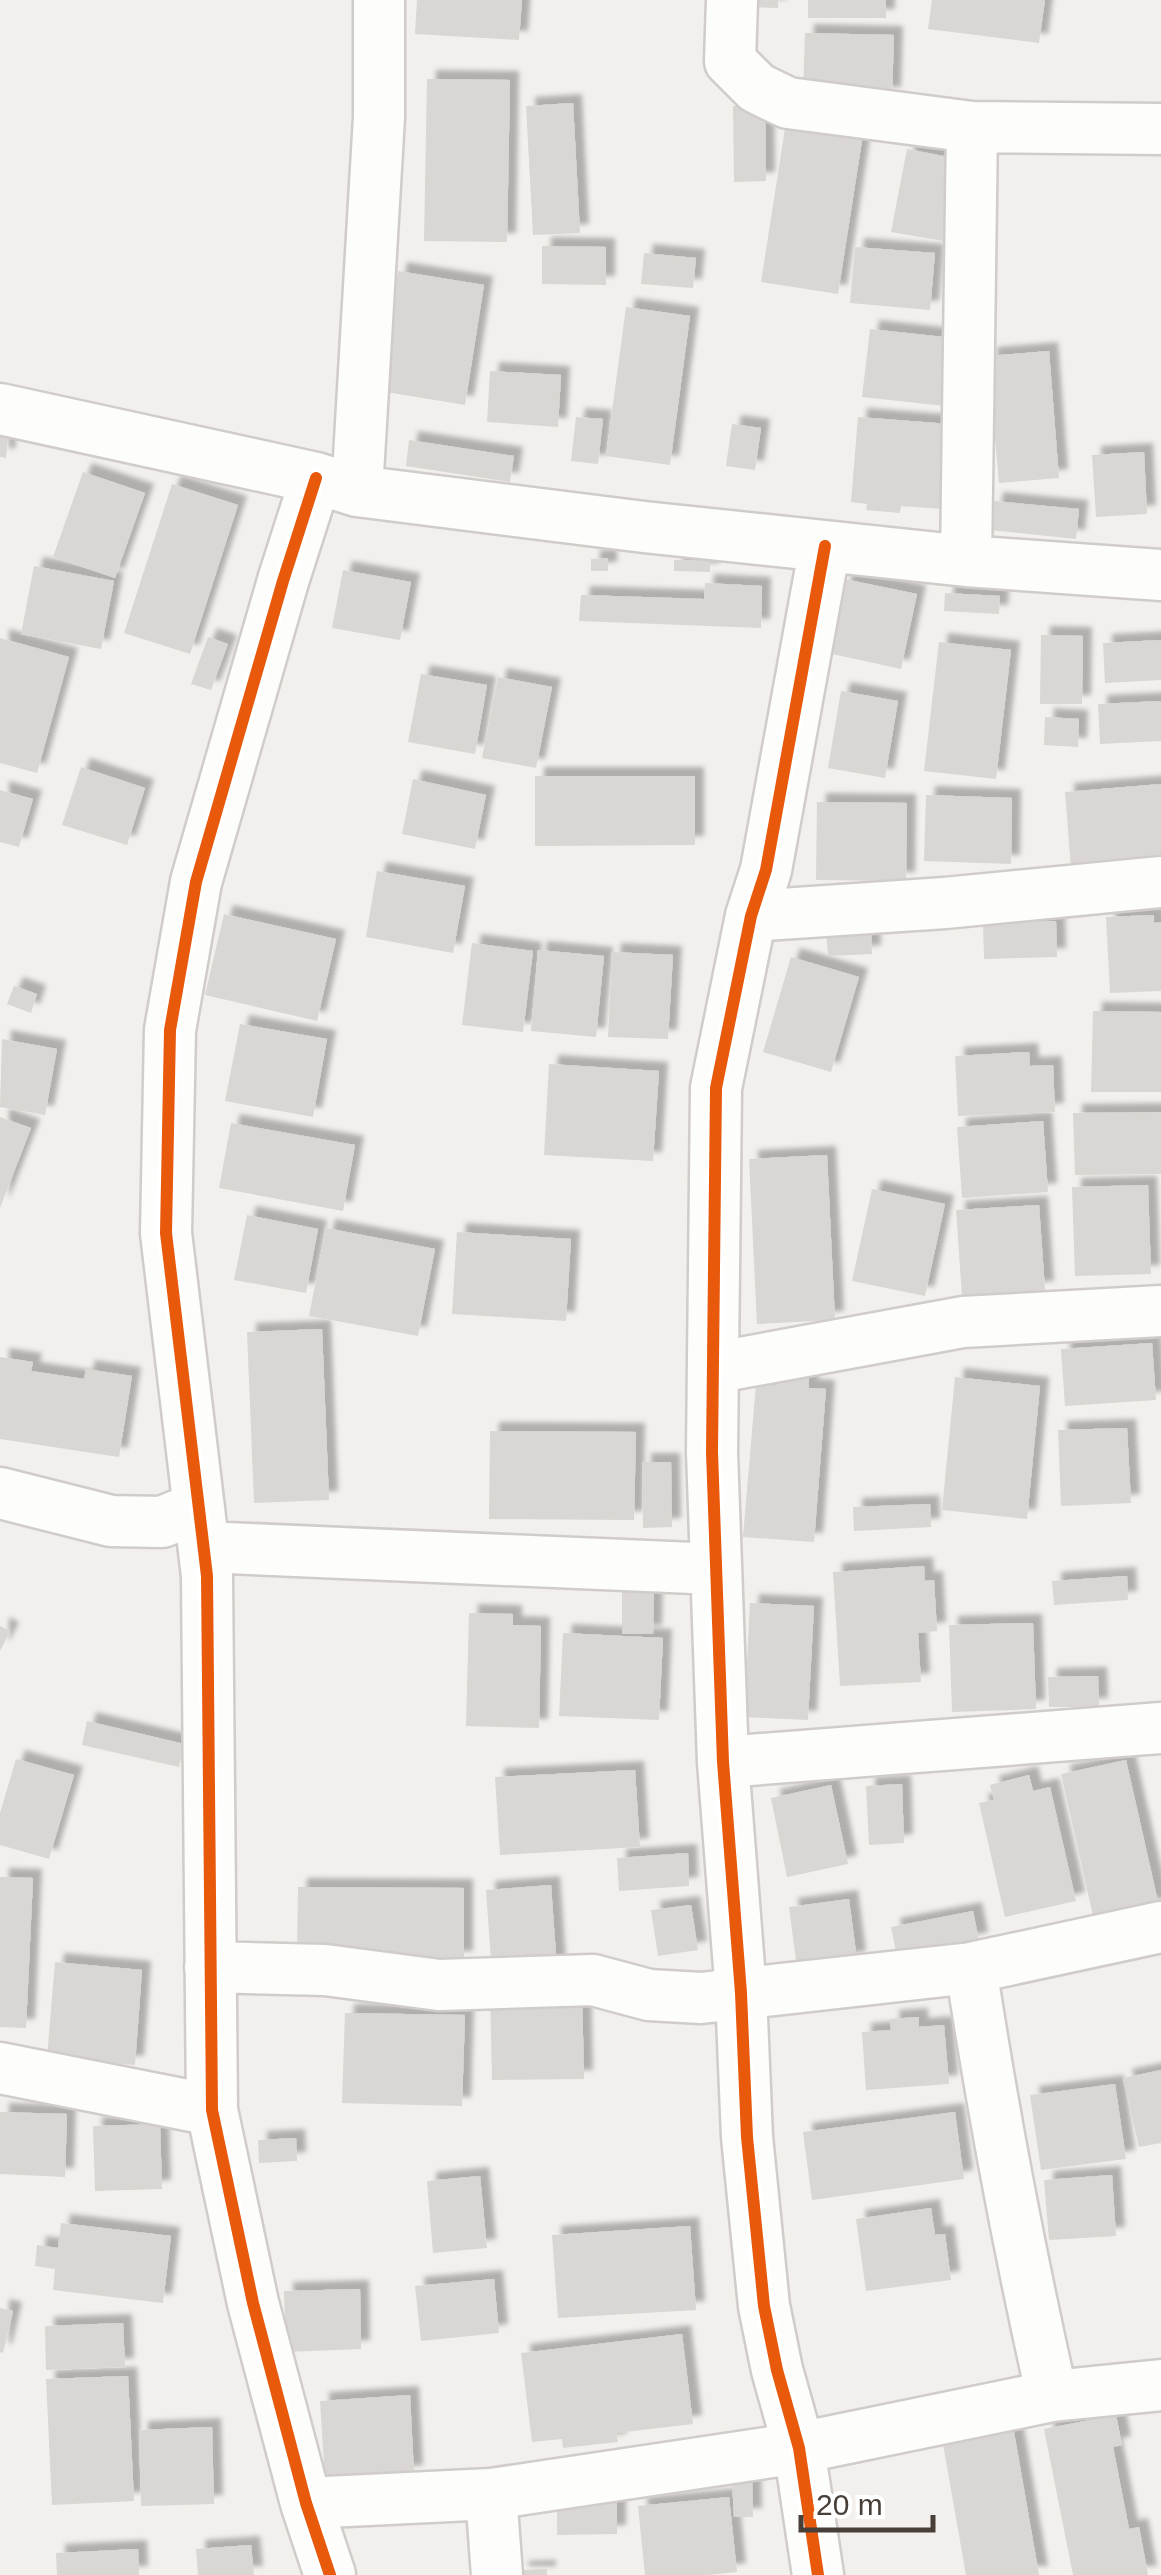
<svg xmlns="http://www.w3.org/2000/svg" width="1161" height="2575" font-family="Helvetica,sans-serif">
<defs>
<filter id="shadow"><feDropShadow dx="9" dy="-9" stdDeviation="2.5" flood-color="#0004"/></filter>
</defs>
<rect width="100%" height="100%" fill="#f2efec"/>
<path fill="#dad6d3" filter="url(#shadow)" d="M417,0H522L519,40L415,34Z
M745,0H778V8L744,7Z
M808,0H886V18H808Z
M932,0H1045L1039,43L928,29Z
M805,33L894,35L892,96L803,94Z
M427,79L510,80L507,242L424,241Z
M573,103L580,233L533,235L526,106Z
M733,106H765L766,181L734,182Z
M786,122L863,134L838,294L761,282Z
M907,149L959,159L943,241L891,232Z
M542,246L606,247V285L542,284Z
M855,247L935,253L930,310L850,303Z
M644,253L696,258L693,288L641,284Z
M398,271L484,285L465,405L380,391Z
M626,307L690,316L670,465L606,456Z
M870,329L953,338L945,406L862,397Z
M1049,351L1059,478L999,483L988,356Z
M490,371L561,375L558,427L487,422Z
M576,417L603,419L598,464L571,461Z
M858,417L949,424L943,509L901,506L900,513L866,510L867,504L851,502Z
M732,424L761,428L755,470L726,466Z
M0,426L9,427L6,458L0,457Z
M409,440L514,456L510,482L406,466Z
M1144,452L1147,514L1096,517L1092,455Z
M83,472L145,493L115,578L53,557Z
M172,484L238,505L190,654L124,633Z
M994,501L1079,509L1076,539L990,530Z
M608,558V571H591V559Z
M674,560L710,561V572L674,571Z
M34,566L114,581L101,649L21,634Z
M343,570L411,582L400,640L332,628Z
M844,579L917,594L901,669L828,653Z
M705,583L762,586L761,628L579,621L581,595L704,599Z
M945,593L1000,596L999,614L944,611Z
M1041,635L1083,636L1082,704H1040Z
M208,637L228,644L211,690L191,684Z
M0,638L69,657L37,773L0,763Z
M1161,640V680L1105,683L1103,643Z
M939,642L1011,650L996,779L924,771Z
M421,674L487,685L475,754L408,742Z
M498,677L552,687L536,768L482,758Z
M841,691L898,701L885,778L828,768Z
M1161,701V741L1100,744L1098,704Z
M1045,717L1079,719L1078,747L1044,745Z
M81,767L145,788L127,845L62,825Z
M535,776H695V845L535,846Z
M413,779L486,795L475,849L402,834Z
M1161,784V874L1072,881L1065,792Z
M0,790L33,799L19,847L0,842Z
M926,795L1012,798L1011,864L924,861Z
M817,802L907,803L906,881L816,880Z
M377,871L465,886L453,953L366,937Z
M224,914L336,939L317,1021L205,995Z
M1154,915V923L1161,922V991L1110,993L1106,917Z
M1056,921L1057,957L984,959L983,922Z
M871,929L872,954L828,956L826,931Z
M472,943L533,951L523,1032L462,1025Z
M538,950L604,956L596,1037L531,1031Z
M612,952L673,955L668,1039L608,1037Z
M791,957L859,977L831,1072L763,1052Z
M14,986L37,994L31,1013L7,1004Z
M1093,1011L1161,1012V1092H1091Z
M240,1024L327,1039L313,1117L225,1101Z
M2,1039L57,1049L45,1115L0,1107Z
M1029,1052L1030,1066L1053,1065L1055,1112L958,1116L955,1056Z
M549,1064L659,1071L653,1161L544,1155Z
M1161,1112V1174L1075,1175L1073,1113Z
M0,1117L31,1128L0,1208Z
M1043,1121L1048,1192L962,1198L957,1127Z
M231,1123L355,1145L343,1211L219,1188Z
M827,1155L835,1320L757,1324L749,1159Z
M1148,1185L1151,1274L1075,1276L1072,1187Z
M872,1189L945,1204L925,1296L852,1281Z
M1039,1205L1045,1290L962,1296L956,1210Z
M247,1215L318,1229L306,1293L234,1280Z
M326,1228L435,1249L418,1336L309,1316Z
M457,1232L571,1239L566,1321L452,1314Z
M322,1329L329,1500L254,1503L247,1332Z
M1152,1343L1156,1400L1065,1406L1061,1349Z
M0,1357L33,1362L31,1371L84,1379L86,1369L132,1376L119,1457L0,1439Z
M776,1375L809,1378V1388L826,1389L814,1542L743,1537L756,1384L775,1385Z
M955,1377L1040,1386L1027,1519L942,1510Z
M1127,1428L1131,1503L1061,1506L1058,1430Z
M490,1431L636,1432L634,1520L489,1519Z
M642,1462H671L672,1527L643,1528Z
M930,1504L931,1527L854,1531L853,1507Z
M924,1566L925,1581L934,1580L937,1631L918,1633L921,1682L840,1686L833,1572Z
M1127,1576L1128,1600L1054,1605L1052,1581Z
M622,1586L654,1587L653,1634H622Z
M750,1603L814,1606L808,1720L744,1717Z
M469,1613L513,1614V1625L541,1626L539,1728L466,1726Z
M1033,1623L1036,1709L952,1712L949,1625Z
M0,1626L10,1631L0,1651Z
M563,1633L663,1638L659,1720L559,1716Z
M1098,1676L1099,1707H1049L1048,1677Z
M87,1721L184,1744L179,1767L82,1745Z
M16,1759L74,1775L49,1859L0,1845V1813Z
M1126,1760L1159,1906L1094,1920L1061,1774Z
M635,1770L640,1847L500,1855L495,1777Z
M1029,1775L1033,1791L1050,1787L1076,1901L1005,1917L979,1803L994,1800L990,1785Z
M902,1784L904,1843L869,1845L866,1786Z
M831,1785L848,1864L787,1877L771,1798Z
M688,1853L689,1886L619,1891L617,1858Z
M0,1877L33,1878L26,2028L0,2027Z
M551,1885L557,1969L492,1974L486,1890Z
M298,1887L464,1888V1960L297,1959Z
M849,1899L857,1960L797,1968L789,1907Z
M691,1905L698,1950L658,1956L651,1910Z
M973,1911L979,1941L897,1957L891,1927Z
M55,1962L142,1970L135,2065L47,2058Z
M582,1991L584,2079L492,2080L490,1992Z
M345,2013L465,2015L462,2106L342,2103Z
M919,2017V2027L944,2025L949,2084L866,2090L862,2032L891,2030L890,2019Z
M1161,2070V2143L1139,2147L1123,2078Z
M1115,2084L1126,2159L1041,2170L1030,2095Z
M0,2112L67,2114L65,2177L0,2174Z
M955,2112L964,2179L812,2200L803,2132Z
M160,2124L162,2189L95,2191L93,2126Z
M296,2138L297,2161L259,2163L258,2140Z
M1112,2175L1116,2236L1049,2240L1044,2180Z
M480,2176L487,2248L433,2253L427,2181Z
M931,2208L935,2235L945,2234L951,2280L866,2291L856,2219Z
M61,2223L171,2236L163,2303L53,2290L55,2269L35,2266L37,2245L58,2248Z
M690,2226L696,2310L558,2318L552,2235Z
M494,2279L499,2333L421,2341L415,2286Z
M360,2289L361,2349L286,2352L284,2291Z
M0,2308L13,2311L3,2353L0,2352Z
M123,2323L125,2367L46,2370L45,2326Z
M682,2334L693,2424L616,2433L618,2442L563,2448L562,2439L532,2442L521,2353Z
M128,2376L134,2501L52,2505L46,2379Z
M410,2395L414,2474L325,2480L320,2401Z
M1116,2415L1122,2445L1113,2447L1129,2529L1139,2527L1148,2575H1073L1044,2429Z
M212,2427L214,2504L141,2506L139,2430Z
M1014,2432L1039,2575H966L943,2444Z
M752,2479L753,2517H734L732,2481Z
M729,2497L737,2572L708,2575H645L638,2506Z
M617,2500V2534L557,2535V2502Z
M251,2545L254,2575H198L196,2549Z
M138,2549L139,2575H57L56,2553Z
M547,2569V2575H520L519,2570Z"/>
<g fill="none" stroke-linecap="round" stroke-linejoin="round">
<g stroke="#d0ccc9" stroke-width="55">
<path id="minor" d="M732,0L730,61L757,88L788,103L972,127L1161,129
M0,409L316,478L357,491L644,527L966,561L1161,575
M316,478L283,581L196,882L170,1030L166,1233L207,1576L212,2110L253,2303L306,2503L330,2575
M357,491L379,117V0
M966,561L972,127
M751,916L945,903L1161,882
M713,1368L963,1322L1161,1311
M0,1493L111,1521L162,1522L199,1507
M204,1547L716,1569
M723,1762L1161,1728
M210,1967L325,1970L439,1985L593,1980L649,1995L701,1998L971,1968
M0,2068L212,2110
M1052,2396C1020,2254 993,2112 971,1968L1161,1927
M491,2494L497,2575
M306,2503L491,2494L799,2448L1052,2396L1161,2385
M818,2575L799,2448L777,2370L764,2306L747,2137L741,1993L723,1762L712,1452L716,1088L751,916L766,870L825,546"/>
</g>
<use href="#minor" stroke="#fdfdfc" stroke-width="50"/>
<g stroke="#fff" stroke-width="19">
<path id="cycleway" d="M316,478L283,581L196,882L170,1030L166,1233L207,1576L212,2110L253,2303L306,2503L330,2575
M818,2575L799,2448L777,2370L764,2306L747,2137L741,1993L723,1762L712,1452L716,1088L751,916L766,870L825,546"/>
</g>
<use href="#cycleway" stroke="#e8590c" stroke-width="12"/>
</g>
<path d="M801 2515v15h132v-15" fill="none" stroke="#483f38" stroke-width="5"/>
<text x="816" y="2515" font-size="30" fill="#483f38" stroke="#ffffff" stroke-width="8" paint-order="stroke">20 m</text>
</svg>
